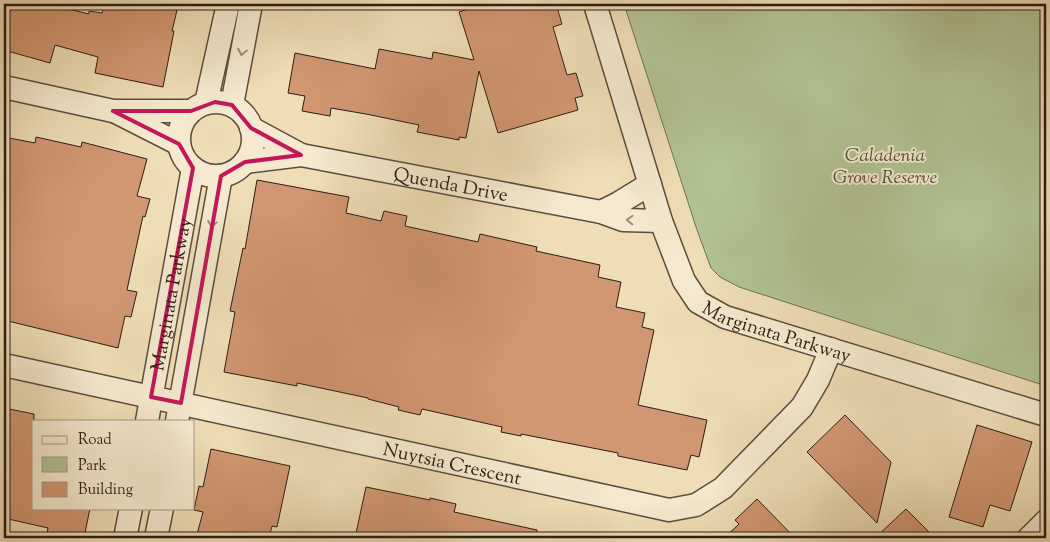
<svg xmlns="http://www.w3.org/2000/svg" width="1050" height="542" font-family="'Sorts Mill Goudy',serif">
<rect width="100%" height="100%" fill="#efdeb5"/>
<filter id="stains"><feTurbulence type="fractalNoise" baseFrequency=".004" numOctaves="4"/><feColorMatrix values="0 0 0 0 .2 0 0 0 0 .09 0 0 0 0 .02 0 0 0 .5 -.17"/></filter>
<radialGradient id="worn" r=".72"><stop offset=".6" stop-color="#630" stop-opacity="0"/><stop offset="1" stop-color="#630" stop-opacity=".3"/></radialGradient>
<path fill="#b2c292" stroke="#6e7054" d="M624,4H1046V386L739,287L720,277L711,268L697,230Z"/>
<path fill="#d19672" stroke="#2b1d17" d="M4,4H48L89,14V11L102,13L105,4H166L178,6L172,31H174L163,87L95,73L98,57L55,45L50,63L4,50Z
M467,4H556L562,24L553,27L567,75L576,73L583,96L575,98L578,110L498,133L479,71L466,138L459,137V140L417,132L419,125L366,114L331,108L330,116L302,111L305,96L288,93L295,53L375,69L379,49L432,59L433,52L474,60L459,12L468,9Z
M4,137L35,143L36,137L81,147L82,142L147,159L137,196L150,199L145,217L143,216L127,290L137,292L131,317L125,316L118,348L4,320Z
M257,180L349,197L346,213L381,221L384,211L407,216L405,226L478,242L480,234L537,247L536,251L600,265L598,277L621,282L616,307L645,313L642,327L654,330L638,405L707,420L699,457L691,455L687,470L618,456V453L521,434V436L501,432L502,427L422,409L420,415L398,410L399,407L368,399V398L297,383V386L224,372L235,312L230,311L243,248L245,249Z
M4,408L34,414V508H90L84,538H46L48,528L4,518Z
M845,415L891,462L877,523L807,452Z
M977,425L1032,442L1010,511L990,505L983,527L949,517Z
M211,449L290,466L277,527L272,526L269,538H196L203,512L194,510L199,486L203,487Z
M366,487L430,500V498L456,504L454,512L537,530L536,538H355Z
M757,499L795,538H724L739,524L735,520Z
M906,509L935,538H875Z"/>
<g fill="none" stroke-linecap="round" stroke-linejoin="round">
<g stroke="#5c4d3e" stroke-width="25">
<g id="minor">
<path id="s1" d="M595,4L661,221L684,281L698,302L725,317L1046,415"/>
<path d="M4,87L113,111H191"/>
<circle cx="216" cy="139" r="37"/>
<path d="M206,103L228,4"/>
<path d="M232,105L251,4"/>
<path d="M116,112L179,144"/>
<path d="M251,128L301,155"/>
<path id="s2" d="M245,162L301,155L601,212L623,220L661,221"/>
<path d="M601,212L619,203L650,184"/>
<path id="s3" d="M4,365L669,510L696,505L723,488L802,407L818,380L831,349"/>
<path id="s4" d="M147,421L193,168"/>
<path d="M177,421L221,176"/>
<path d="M125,538L131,508"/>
<path d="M156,538L162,508"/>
<path d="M1029,538L1046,521"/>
</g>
</g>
<use href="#minor" stroke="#f5eacf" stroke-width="22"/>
</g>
<defs><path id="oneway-chevron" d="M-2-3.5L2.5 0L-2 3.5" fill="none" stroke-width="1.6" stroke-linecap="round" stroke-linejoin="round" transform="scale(1.25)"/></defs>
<g stroke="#9a8e7c">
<use href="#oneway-chevron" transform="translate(242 52) rotate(101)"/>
<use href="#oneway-chevron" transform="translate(630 220) rotate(-178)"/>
<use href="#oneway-chevron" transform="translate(212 224) rotate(100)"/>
</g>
<path fill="none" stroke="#c2185b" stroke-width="4" stroke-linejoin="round" d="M215,102L232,105L251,128L301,155L245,162L221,176L181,403L151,397L193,168L179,144L113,111H191Z"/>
<g text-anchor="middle" stroke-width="4" stroke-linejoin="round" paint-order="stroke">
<g font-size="19" font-style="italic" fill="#544f3c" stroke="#f5eacf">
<text x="885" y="161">Caladenia<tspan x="885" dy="22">Grove Reserve</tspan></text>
</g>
<g font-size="19" fill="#2b1d17" stroke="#f5eacf">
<text dy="7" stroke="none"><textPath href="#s2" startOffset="209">Quenda Drive</textPath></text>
<text dy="7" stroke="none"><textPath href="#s4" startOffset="129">Marginata Parkway</textPath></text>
<text dy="7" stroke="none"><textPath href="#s1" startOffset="401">Marginata Parkway</textPath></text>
<text dy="7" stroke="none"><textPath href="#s3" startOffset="459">Nuytsia Crescent</textPath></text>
</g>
</g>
<rect width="1050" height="542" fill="none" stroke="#efdeb5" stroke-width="20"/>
<rect x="5" y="5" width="1040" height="532" fill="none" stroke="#2b1d17" stroke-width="2.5"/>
<rect x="10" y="10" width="1030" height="522" fill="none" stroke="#2b1d17"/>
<rect x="32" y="420" width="162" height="90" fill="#f5eacf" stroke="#a49885"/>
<rect x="42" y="436" width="25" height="8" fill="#f5eacf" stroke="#a49885"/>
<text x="78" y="444" font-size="15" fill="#2b1d17">Road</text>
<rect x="42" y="457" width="25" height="15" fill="#b2c292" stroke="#a49885"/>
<text x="78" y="470" font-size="15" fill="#2b1d17">Park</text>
<rect x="42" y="482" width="25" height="15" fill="#d19672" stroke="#a49885"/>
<text x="78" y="494" font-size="15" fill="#2b1d17">Building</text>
<rect width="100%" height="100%" filter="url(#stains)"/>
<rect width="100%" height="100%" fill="url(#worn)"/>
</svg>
